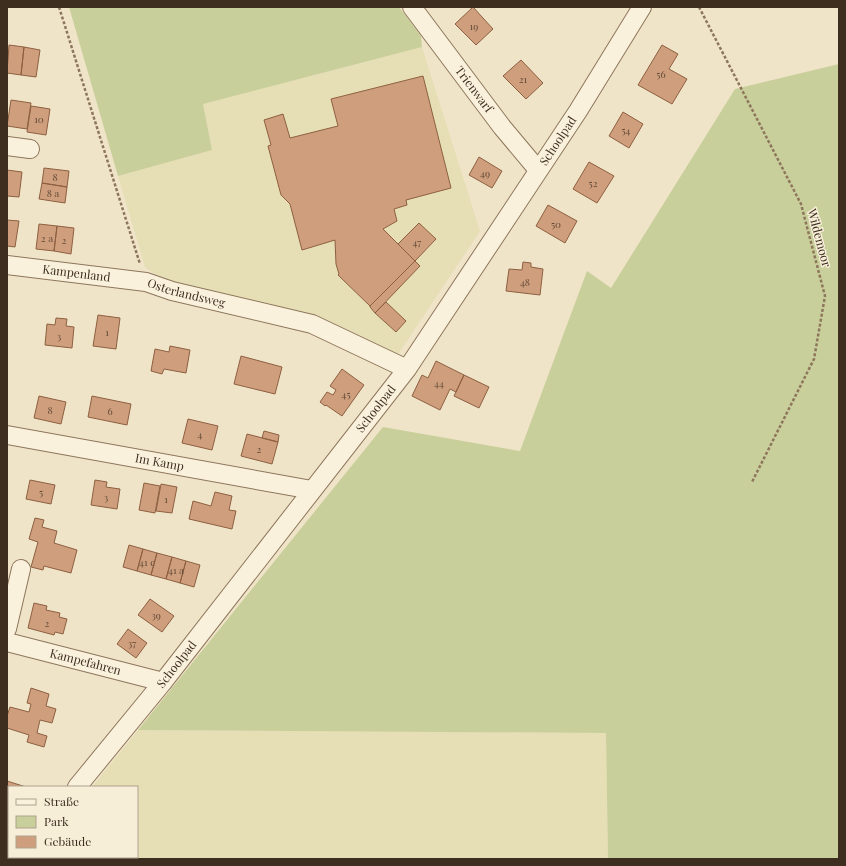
<svg xmlns="http://www.w3.org/2000/svg" width="846" height="866" font-family="'Playfair Display',serif">
<rect width="100%" height="100%" fill="#f0e4c8"/>
<path fill="#e6deb5" d="M422,47L480,231L397,356L161,279L145,267L118,176L212,150L203,104Z
M138,730L606,733L608,859H33L34,857H137V787H92Z"/>
<path fill="#c9cf9b" d="M69,7H399L421,36L422,47L203,104L212,150L118,176Z
M839,64V859H608L606,733L138,730L383,427L520,451L587,271L611,288L735,89Z"/>
<path fill="#cf9f7d" stroke="#8d5f41" d="M473,7L493,29L476,45L455,24Z
M9,45L24,47L21,75L7,73Z
M662,45L678,54L669,69L687,79L672,104L638,85Z
M24,47L40,50L36,77L21,75Z
M521,60L543,83L526,99L503,76Z
M423,76L451,188L406,200L407,205L394,209L397,221L383,229L415,261L370,306L338,275L339,274L336,264L335,240L302,250L290,204L281,195L268,146L271,145L264,120L283,114L290,138L338,126L331,99Z
M11,100L31,103L27,129L7,126Z
M31,106L50,109L46,135L27,132Z
M623,112L643,124L629,148L609,136Z
M479,157L502,171L492,188L469,175Z
M589,162L614,176L597,203L573,189Z
M44,168L69,171L67,187L42,183Z
M7,170L22,172L19,197L7,196Z
M42,183L67,187L65,203L39,199Z
M548,205L577,221L565,243L536,226Z
M7,220L19,221L15,247L7,246Z
M419,223L436,239L415,261L398,244Z
M39,224L57,226L54,251L36,249Z
M57,226L74,228L71,254L54,251Z
M415,261L420,266L375,313L370,307V306Z
M523,262L531,263V267L543,269L540,295L506,291L509,269L522,270Z
M386,302L406,321L396,332L375,313Z
M98,315L120,318L116,349L93,346Z
M56,318L67,319L66,326L74,327L72,348L45,345L47,324L55,325Z
M170,346L190,350L186,373L164,369L162,374L151,371L155,349L169,352Z
M241,356L282,367L275,394L234,384Z
M436,361L464,375L456,392L450,389L440,410L412,396L422,375L428,378Z
M342,369L364,385L342,416L326,405L325,406L320,402L327,392L333,395L336,390L330,386Z
M464,375L489,387L479,408L454,396Z
M39,396L66,402L61,424L34,418Z
M92,396L131,404L127,425L88,417Z
M188,419L218,426L212,450L182,443Z
M264,431L279,435L278,442L262,438Z
M247,434L278,442L272,464L241,456Z
M30,480L55,485L51,504L26,499Z
M95,480L107,482L106,487L120,489L117,509L91,505Z
M144,483L160,486L155,513L139,510Z
M161,484L177,487L172,513L156,511Z
M215,492L232,496L229,510L236,511L232,529L189,519L193,501L211,506Z
M35,518L44,520L42,527L57,531L54,543L77,550L71,573L44,566L43,570L31,567L38,542L29,539Z
M129,545L143,549L137,571L123,567Z
M143,549L157,553L151,575L137,571Z
M157,553L172,557L166,579L151,575Z
M172,557L186,561L180,583L166,579Z
M186,561L200,565L194,587L180,583Z
M150,599L174,616L162,632L138,615Z
M34,603L47,606L46,610L60,613L59,617L67,619L63,634L55,632L54,635L28,628Z
M128,629L147,643L136,658L117,644Z
M31,688L49,694L46,706L56,709L52,723L40,720L37,733L47,736L44,747L27,742L29,735L7,728V716L10,707L29,712L31,704L27,703Z
M7,781L26,787H9V807L7,806Z"/>
<g fill="none" stroke-linecap="round" stroke-linejoin="round">
<g stroke="#8d765c" stroke-width="20">
<g id="minor">
<path id="s1" d="M412,7L502,127L538,170"/>
<path d="M7,146L30,149"/>
<path id="s2" d="M7,265L146,282L172,291L312,324L407,369"/>
<path id="s3" d="M7,435L312,490"/>
<path d="M7,629L21,569"/>
<path id="s4" d="M7,642L163,682"/>
<path id="s5" d="M77,787L163,682L407,369L578,111L642,7"/>
<path d="M7,833L9,834"/>
<path d="M18,859L19,857"/>
</g>
</g>
<path stroke="#8d765c" stroke-width="2.5" stroke-dasharray="3 2" stroke-linecap="butt" d="M59,7L140,264
M699,7L801,204L825,296L814,359L752,482"/>
<use href="#minor" stroke="#faf1dc" stroke-width="18"/>
</g>
<g text-anchor="middle" stroke-width="3" stroke-linejoin="round" paint-order="stroke">
<g font-size="10" fill="#624a37">
<text x="474" y="30">19</text>
<text x="661" y="78">56</text>
<text x="523" y="83">21</text>
<text x="39" y="123">10</text>
<text x="626" y="134">54</text>
<text x="485" y="177">49</text>
<text x="55" y="181">8</text>
<text x="593" y="187">52</text>
<text x="53" y="197">8 a</text>
<text x="556" y="228">50</text>
<text x="47" y="242">2 a</text>
<text x="64" y="244">2</text>
<text x="417" y="246">47</text>
<text x="525" y="286">48</text>
<text x="107" y="336">1</text>
<text x="59" y="340">3</text>
<text x="439" y="387">44</text>
<text x="346" y="398">45</text>
<text x="50" y="414">8</text>
<text x="110" y="415">6</text>
<text x="200" y="438">4</text>
<text x="259" y="453">2</text>
<text x="41" y="496">5</text>
<text x="106" y="501">3</text>
<text x="166" y="503">1</text>
<text x="147" y="566">41 c</text>
<text x="176" y="574">41 a</text>
<text x="156" y="619">39</text>
<text x="47" y="627">2</text>
<text x="132" y="647">37</text>
</g>
<g font-size="12" fill="#3d2e20" stroke="#f7eed8">
<text dy="4" stroke="none"><textPath href="#s1" startOffset="103">Trienwarf</textPath></text>
<text dy="4" stroke="none"><textPath href="#s5" startOffset="806">Schoolpad</textPath></text>
<text transform="translate(819 238) rotate(75)" y="4">Wildemoor</text>
<text dy="4" stroke="none"><textPath href="#s2" startOffset="70">Kampenland</textPath></text>
<text dy="4" stroke="none"><textPath href="#s2" startOffset="182">Osterlandsweg</textPath></text>
<text dy="4" stroke="none"><textPath href="#s5" startOffset="482">Schoolpad</textPath></text>
<text dy="4" stroke="none"><textPath href="#s3" startOffset="155">Im Kamp</textPath></text>
<text dy="4" stroke="none"><textPath href="#s4" startOffset="81">Kampefahren</textPath></text>
<text dy="4" stroke="none"><textPath href="#s5" startOffset="158">Schoolpad</textPath></text>
</g>
</g>
<rect width="846" height="866" fill="none" stroke="#3d2e20" stroke-width="16"/>
<rect x="8" y="786" width="130" height="72" fill="#f7eed8" stroke="#ada18e"/>
<rect x="16" y="799" width="20" height="6" fill="#faf1dc" stroke="#ada18e"/>
<text x="44" y="806" font-size="12" fill="#3d2e20">Straße</text>
<rect x="16" y="816" width="20" height="12" fill="#c9cf9b" stroke="#ada18e"/>
<text x="44" y="826" font-size="12" fill="#3d2e20">Park</text>
<rect x="16" y="836" width="20" height="12" fill="#cf9f7d" stroke="#ada18e"/>
<text x="44" y="846" font-size="12" fill="#3d2e20">Gebäude</text>
</svg>
